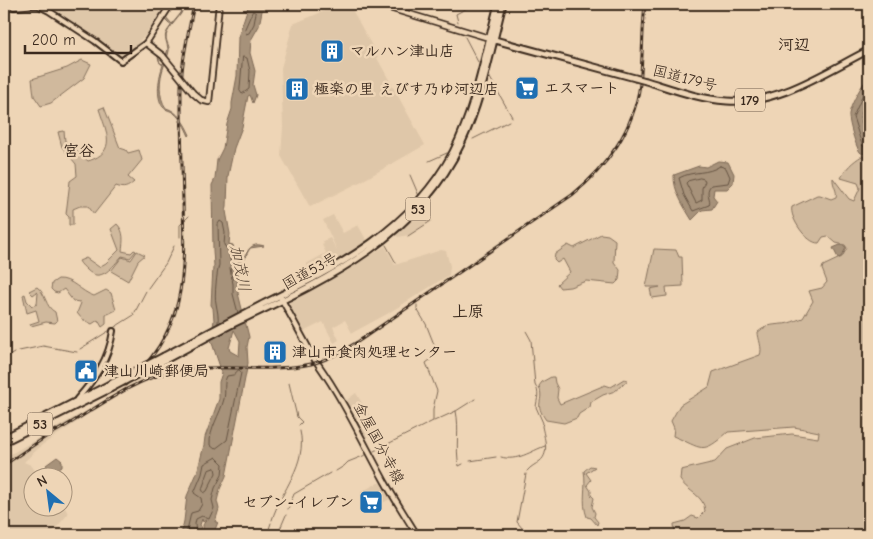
<svg xmlns="http://www.w3.org/2000/svg" width="873" height="539" font-family="'Comic Neue','Klee One',sans-serif">
<rect width="100%" height="100%" fill="#eed5b6"/>
<filter id="ink" filterUnits="userSpaceOnUse"><feTurbulence type="fractalNoise" baseFrequency=".02" numOctaves="2"/><feDisplacementMap in="SourceGraphic" scale="10" xChannelSelector="R" yChannelSelector="G"/><feConvolveMatrix kernelMatrix="1 2 1 2 8 2 1 2 1" color-interpolation-filters="sRGB"/></filter>
<g filter="url(#ink)">
<path fill="#dfc7a9" d="M41,4H166L146,35L140,40L139,44L123,56H120L109,46L60,13Z
M341,4H349L378,57L377,58L425,145L360,182L310,207L281,156L283,127L281,68L293,24Z
M421,210H424L430,221L409,235L398,237L396,235Z
M333,215L343,233L358,225L368,243L342,260L312,275L306,264L326,253L322,245L324,244L323,241L330,238L338,252L323,220Z
M385,246L395,265L441,250L446,251L450,266L449,275L387,314L352,333L345,320L333,327L339,340L334,343L323,322L303,332L290,306V300L348,269Z
M356,393L378,431L365,438L344,402Z
M80,414L83,418L42,445L24,462L31,465L39,476H32V506H62L63,503L68,514L50,535H4V458Z
M378,483H380L390,499L371,509L361,492Z"/>
<path fill="#d0b99d" stroke="#86725e" d="M82,60L91,64L84,78L51,103L41,106L34,96L32,79L67,68Z
M104,107L120,148L126,150L128,153L139,150L142,160L128,177L134,182C127,188 124,189 116,186L94,214L88,206H80L73,209V225H69V217L66,214L70,181L77,176L76,164L62,147L58,132L64,131L65,141L88,161C118,152 106,131 99,109Z
M862,156L869,157V535H675L674,524L685,521L692,516L698,518L705,511C704,495 688,492 680,480L681,470L715,462L727,449L755,438L792,434L818,438L819,432L794,427L728,432C701,456 703,448 673,436L674,428L671,421L680,405L709,387L713,372L760,355C763,348 758,339 758,332C767,325 771,325 782,324C789,324 796,320 803,318L813,301L809,291L822,288L827,282L822,269L823,266L842,257L847,248L845,245L836,243L828,236L823,237L819,243C807,244 789,217 792,207L817,195H820L831,199L836,197C838,191 832,185 833,178L849,199L854,201L860,188L858,183L841,178C846,168 852,162 862,156Z
M117,224C125,232 123,241 122,251L131,253L134,250L136,251L130,258L122,256C113,266 101,284 87,270C84,267 81,265 79,261L86,258L99,267L106,263L119,250L111,229Z
M601,234L608,235L615,240L614,262L620,270L619,280L615,284L586,281L570,287L560,288L557,284L570,272L563,259L557,263L554,260L555,254L568,245L574,248Z
M654,249L676,250L679,257H682L683,286L666,287L667,296L652,298L650,289L660,287H646Z
M137,251L145,255L138,261L128,281L111,271L122,257L131,260Z
M58,279C72,278 81,292 94,296L106,290L111,293L116,310L106,315V324L102,327L98,320L92,324L82,319L77,313L81,303L80,302L73,301L64,289L58,293L54,292L51,289L52,283Z
M37,287C46,293 45,307 55,312L57,321L55,323L46,322L31,326L30,324L39,321L36,310L27,313L23,295L25,294L27,301L32,306L37,304L38,293L37,292L33,295L29,291Z
M551,377H554L555,383L558,389L557,398L560,404L605,385L611,387L624,379L628,380L615,391L603,395L591,402L590,407L579,414L577,418L564,423L546,420C533,402 545,403 539,386L542,382Z
M590,466L595,467L586,473L591,480L587,485L591,491V495L594,498L592,507L595,513L594,517L598,522L597,525L591,518L587,517C581,501 587,487 584,471Z"/>
<path fill="#a7927a" stroke="#7c6855" fill-rule="evenodd" d="M184,4C184,15 172,22 167,33C164,41 170,44 169,51C168,57 165,61 164,66C159,79 158,97 166,108C178,111 185,124 190,135L189,136C185,127 181,119 174,113C170,110 167,111 163,107C155,97 159,76 163,65C159,63 159,60 158,56L155,54L158,56L160,63L163,64L168,49C166,37 162,37 171,26L162,17L164,15L172,24L181,13Z
M249,4H267L262,11L259,26L251,40L250,53L255,71L253,85L256,95L253,103L250,95L248,96L242,127L234,148L228,176L227,206L226,211L230,234L229,244L233,245L236,261C249,259 246,240 264,246L250,248L243,261L235,267L238,284V293L249,337L247,347L248,363L226,476L220,489L217,501L219,509L215,522H218L213,535H204L203,525L206,520L203,522L202,519L200,525L202,528L199,535H181L184,521L187,496L197,473L204,445L205,437L219,399V382L222,373L211,340L214,320L213,308L211,305L213,267L214,266L213,250L212,185L215,179L217,160L223,148L227,124L232,109V103L237,76L238,37ZM234,330L240,341L239,356L230,351L229,348Z
M865,82L869,85V155C868,155 862,153 861,153C856,149 848,120 849,114C850,107 860,87 865,82Z
M718,161L728,162L734,174L733,183L727,189H714L713,196L717,201L712,209L702,210L692,220C684,207 673,190 674,175L699,166L706,167Z
M840,245L845,246L846,248L841,257L838,258L833,248Z
M57,457L62,461V466L52,473L46,465Z"/>
<g fill="none" stroke-linecap="round" stroke-linejoin="round">
<path stroke="#665443" stroke-width="1" d="M253,11L256,13L254,24L249,33L246,34L245,29Z
M243,57L247,58L250,71L249,89L242,94L240,91Z
M869,88L865,90L853,117L862,145L865,148L869,150
M869,95L860,117L869,143
M720,166L726,168L730,177L728,183L711,185C704,193 712,199 709,205L693,211L684,195L679,178C694,170 707,175 720,166Z
M700,178L704,179L705,181L702,188V200L696,203L686,183L688,181Z
M218,323C219,316 217,310 216,303C214,296 217,272 219,265L218,224L220,221L223,223L225,233L224,245L228,250L231,263L230,268L233,284V294L238,313
M239,370L241,373L227,440L215,449L210,445C209,429 220,415 224,399C226,391 223,384 227,376L233,375Z
M215,468L216,473L207,491L204,493L202,489L209,470Z
M186,535L191,513L198,511L202,504L201,498L194,493L202,474L204,464L216,457L223,464L222,475L215,488L212,500L214,508L209,519L202,516L196,519L195,524L196,535"/>
<path stroke="#7c6855" stroke-width="1" d="M458,22L456,14L475,4
M465,37L478,62
M489,76L512,117
M473,139L509,121
M429,161L447,153
M410,175L419,196
M408,236L431,221
M180,237V225L189,216
M386,245L396,263
M148,288L166,263L174,246
M417,305V309L426,324L437,352
M135,312L146,291
M526,331L531,340L535,385C540,393 537,399 536,407L543,423L542,426C544,437 550,453 540,461C535,465 531,466 527,471
M80,349L134,315L133,313
M19,351L43,346L77,352
M4,359L14,353
M4,373L6,380L4,381
M289,383L297,417L302,422L299,425
M456,411C460,429 455,447 459,466L463,464
M434,421L456,411L475,399
M374,451L433,421V409L437,391L426,363L438,354
M501,457C517,462 531,451 545,446
M470,461L496,457
M336,471L344,466L348,462L368,454
M526,474L517,522L528,535
M288,509L294,494L330,473
M272,520C281,490 308,464 300,431
M280,529L286,515
M279,533L280,535
M267,535L271,523"/>
<g stroke="#3b2a1e" stroke-width="8">
<path id="tertiary" d="M5,4L14,7L37,5L49,11L95,41L121,61L146,43
M77,399C95,379 109,359 113,331"/>
</g>
<g stroke="#3b2a1e" stroke-width="8">
<path id="secondary" d="M376,4L489,38
M163,56L146,43L171,4
M193,93L201,100L209,102L219,4
M281,298L315,360
M318,364C344,401 363,442 385,482C395,500 406,517 417,535"/>
</g>
<g stroke="#3b2a1e" stroke-width="9">
<path id="trunk" d="M491,39L635,78
M646,81C672,89 699,99 727,101C778,105 825,72 869,50
M164,356C196,339 229,322 261,305C337,267 411,231 453,152C476,107 485,53 498,4
M165,360C190,347 214,333 239,321C330,278 417,238 462,142C482,100 491,49 503,4
M4,438L108,385
M4,442L110,389"/>
</g>
<use href="#tertiary" stroke="#eed5b6" stroke-width="4"/>
<use href="#secondary" stroke="#eed5b6" stroke-width="4.5"/>
<use href="#trunk" stroke="#eed5b6" stroke-width="5"/>
<g stroke="#3b2a1e" stroke-width="3">
<path id="rail" d="M125,385C187,331 185,277 183,201C182,167 181,132 181,98C180,66 188,35 194,4
M51,434C90,414 127,382 170,372C216,362 265,374 311,364C328,360 344,350 359,341L572,195C607,167 634,129 640,84C643,57 642,30 645,4
M4,465L56,430"/>
</g>
<use href="#rail" stroke="#eed5b6" stroke-width="1" stroke-dasharray="4" stroke-linecap="butt"/>
<g stroke="#3b2a1e" stroke-width="8" stroke-linecap="butt">
<path id="secondary-bridge" d="M163,56L193,93"/>
</g>
<g stroke="#3b2a1e" stroke-width="9" stroke-linecap="butt">
<path id="trunk-bridge" d="M635,78L646,81
M108,385L164,356
M110,389L165,360"/>
</g>
<use href="#secondary-bridge" stroke="#eed5b6" stroke-width="4.5"/>
<use href="#trunk-bridge" stroke="#eed5b6" stroke-width="5"/>
</g>
</g>
<defs>
<g id="building-square" transform="scale(1.25)"><rect x="-9" y="-9" width="18" height="18" rx="4" fill="#1f6fb2" stroke="#eed5b6"/><path d="M-4-6H4V6H1V3H-1V6H-4ZM-2.5-4.3h1.7v1.8h-1.7ZM.8-4.3h1.7v1.8H.8ZM-2.5-1h1.7V.8h-1.7ZM.8-1h1.7V.8H.8Z" fill="#fff"/></g>
<g id="supermarket-square" transform="scale(1.25)"><rect x="-9" y="-9" width="18" height="18" rx="4" fill="#1f6fb2" stroke="#eed5b6"/><path d="M-6-5.5h2.5l.6 2H6L4.5 2H-2.5L-4.4-4H-6ZM-1.5 3.2a1.3 1.3 0 1 0 .1 0ZM3 3.2a1.3 1.3 0 1 0 .1 0Z" fill="#fff"/></g>
<g id="civic-square" transform="scale(1.25)"><rect x="-9" y="-9" width="18" height="18" rx="4" fill="#1f6fb2" stroke="#eed5b6"/><path d="M-.6-6.5H3V-4.5H.6V-3L4-1V1h2V6H-6V1h2V-1L-.6-3ZM-1.2 2.5V6h2.4V2.5Z" fill="#fff"/></g>
</defs>
<g fill-rule="evenodd">
<use href="#building-square" x="332" y="51"/>
<use href="#supermarket-square" x="527" y="88"/>
<use href="#building-square" x="297" y="89"/>
<use href="#building-square" x="275" y="352"/>
<use href="#civic-square" x="86" y="371"/>
<use href="#supermarket-square" x="371" y="502"/>
</g>
<g text-anchor="middle" stroke-width="5" stroke-linejoin="round" paint-order="stroke">
<g fill="#eed5b6" stroke="#715d4c" stroke-width="1">
<rect x="735" y="88.5" width="30" height="23" rx="4"/>
<rect x="405.5" y="197.5" width="25" height="23" rx="4"/>
<rect x="27.5" y="412.5" width="25" height="23" rx="4"/>
</g>
<g font-size="14" font-weight="bold" fill="#3b2a1e">
<text x="750" y="105">179</text>
<text x="418" y="214">53</text>
<text x="40" y="429">53</text>
</g>
<g font-size="15" font-weight="bold" fill="#3b2a1e" stroke="#eed5b6" text-anchor="start">
<text x="350" y="56">マルハン津山店</text>
<text x="544" y="93">エスマート</text>
<text x="314" y="94">極楽の里 えびす乃ゆ河辺店</text>
<text x="292" y="357">津山市食肉処理センター</text>
<text x="104" y="376">津山川崎郵便局</text>
<text x="354" y="507" text-anchor="end">セブン-イレブン</text>
</g>
<g font-size="15" fill="#3b2a1e" stroke="#eed5b6">
<text transform="translate(685 78) rotate(14)" y="5">国道179号</text>
<text transform="translate(310 271) rotate(-29)" y="5">国道53号</text>
<text transform="translate(379 443) rotate(62)" y="5">金屋国分寺線</text>
</g>
<g font-size="16" font-weight="bold" fill="#3b2a1e" stroke="#eed5b6">
<text x="794" y="50">河辺</text>
<text x="79" y="156">宮谷</text>
<text x="468" y="317">上原</text>
</g>
<g font-size="16" font-style="italic" fill="#564435" stroke="#eed5b6">
<text transform="translate(241 268) rotate(78)" y="6">加茂川</text>
</g>
</g>
<rect width="873" height="539" fill="none" stroke="#eed5b6" stroke-width="20"/>
<rect x="10" y="10" width="853" height="519" fill="none" stroke="#3b2a1e" stroke-width="2" filter="url(#ink)"/>
<g transform="translate(48 492) rotate(331)"><circle r="24" fill="#eed5b6" stroke="#a69179"/>
<path d="M0-4L9 19L0 12L-9 19Z" fill="#1f6fb2"/>
<text y="-8" font-size="14" font-weight="bold" text-anchor="middle" fill="#3b2a1e">N</text>
</g>
<path d="M25 45v8h106v-8" fill="none" stroke="#3b2a1e" stroke-width="2.5"/>
<text x="32" y="45" font-size="15" fill="#3b2a1e" stroke="#eed5b6" stroke-width="4" paint-order="stroke">200 m</text>
</svg>
